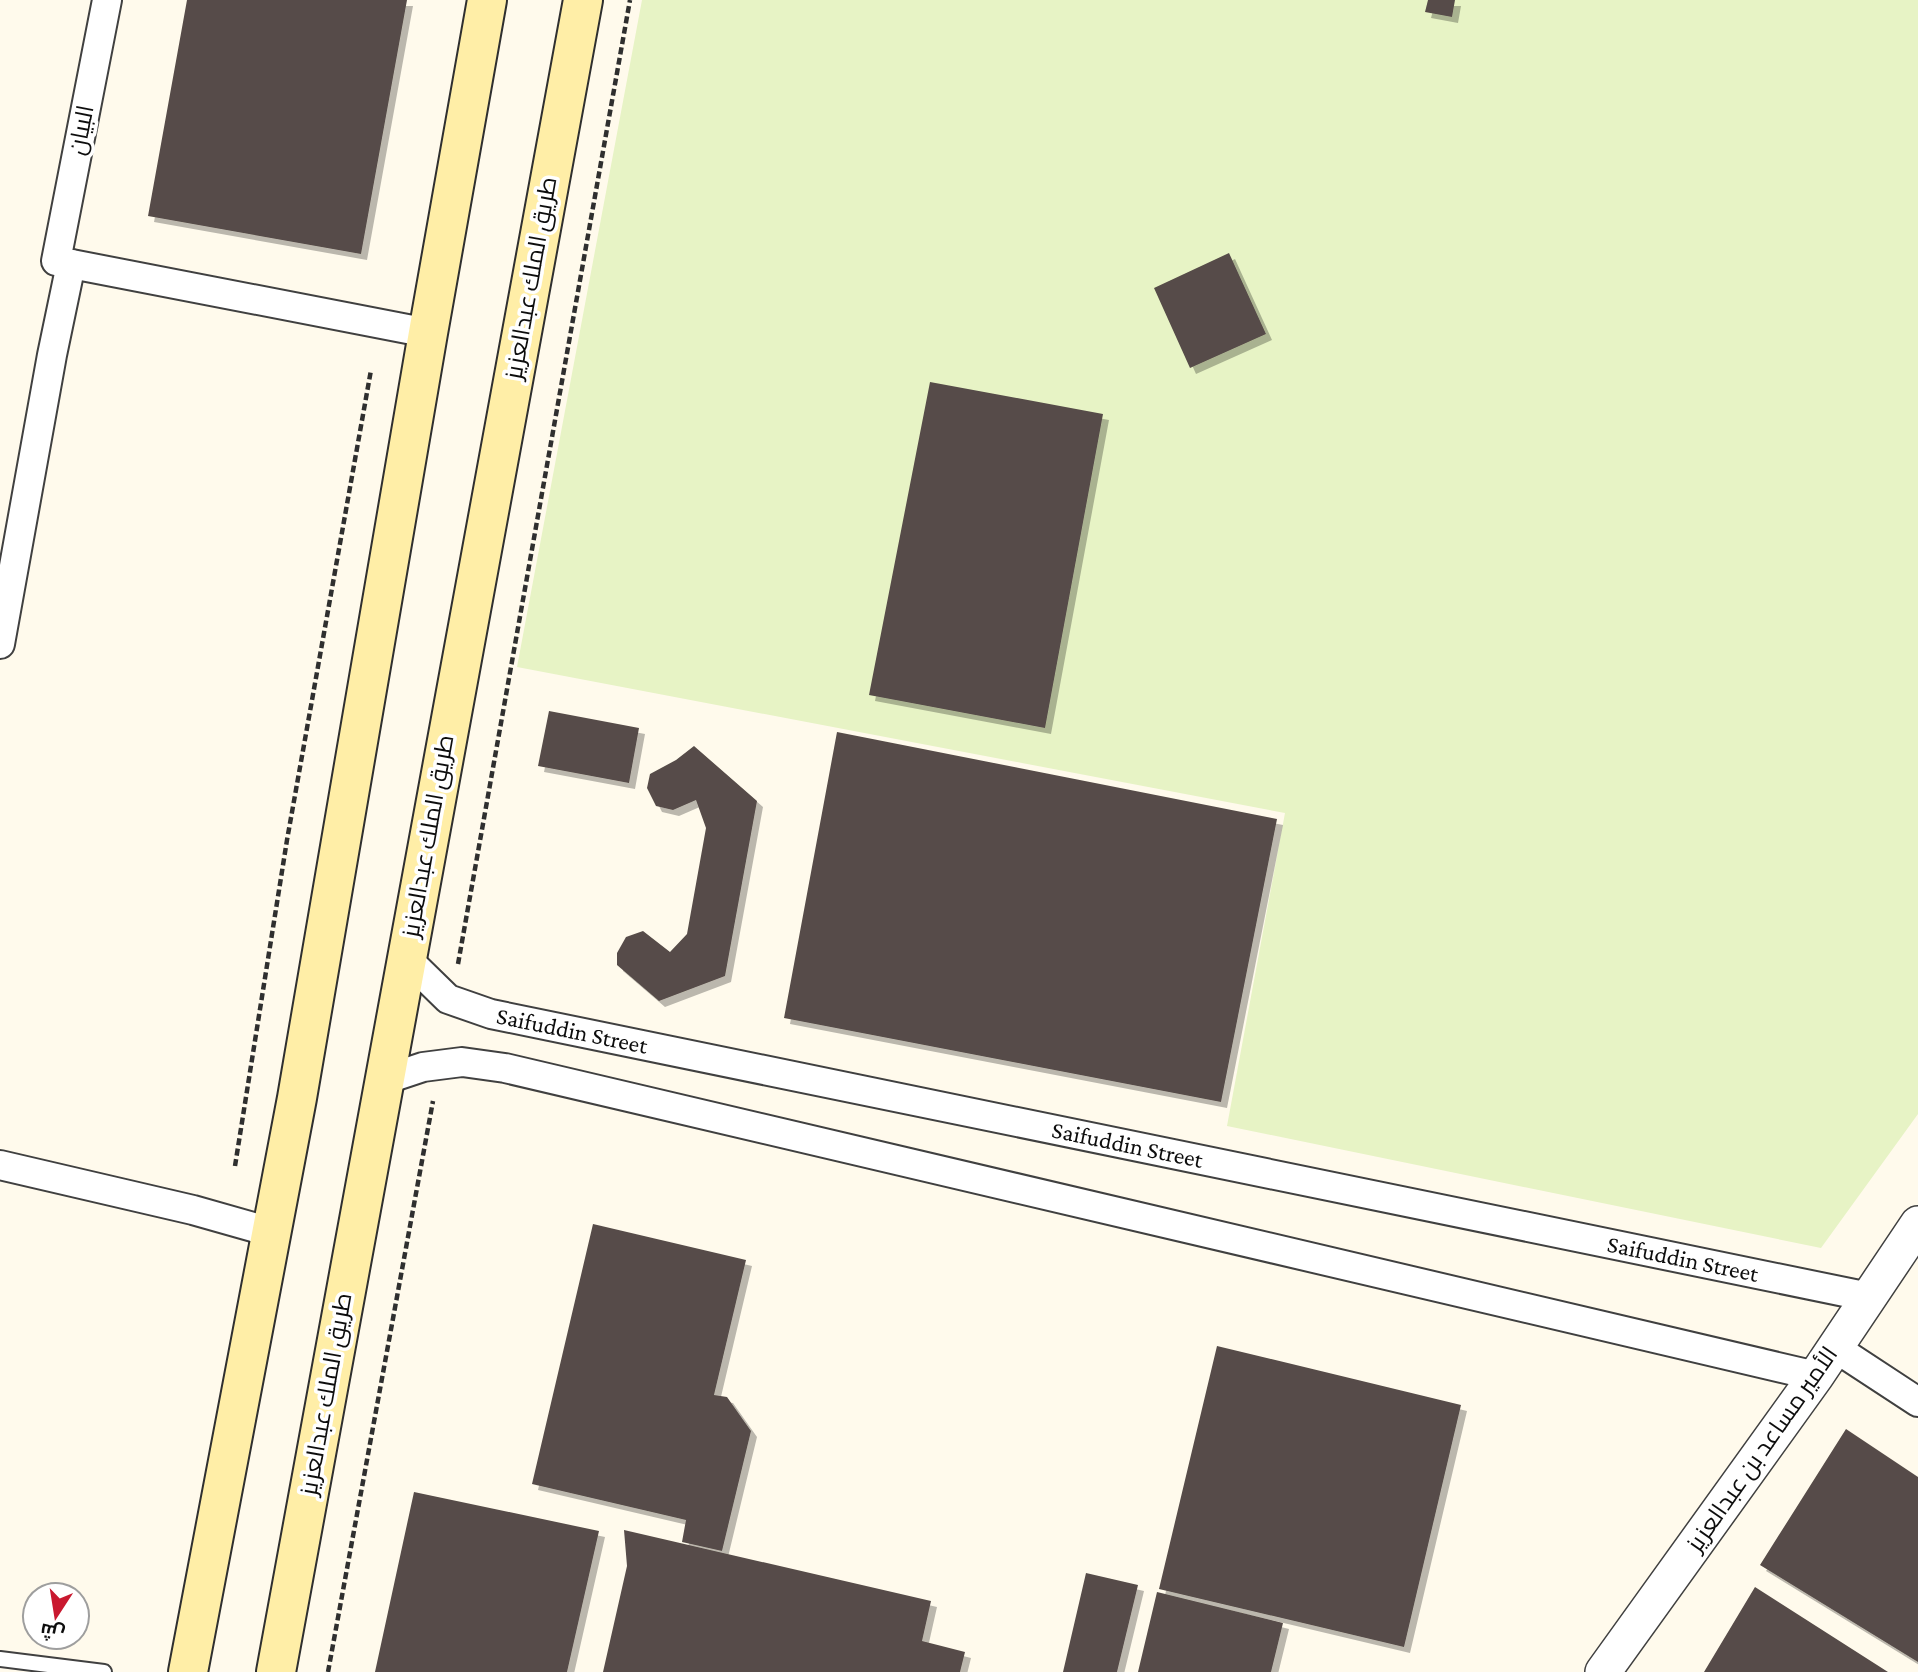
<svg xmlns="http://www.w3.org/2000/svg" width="1918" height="1672" font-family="'Crimson Pro',Cairo,serif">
<defs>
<filter id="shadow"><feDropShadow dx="6" dy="6" stdDeviation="0" flood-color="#0004"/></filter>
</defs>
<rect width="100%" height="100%" fill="#fffaec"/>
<path fill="#e7f3c5" d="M642,0H1918V1114L1821,1248L1227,1126L1285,813L517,667Z"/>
<path fill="#564c48" filter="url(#shadow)" d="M187,0H407L361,254L148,216Z
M1428,0H1455L1452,17L1425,12Z
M1229,253L1266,334L1190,368L1154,288Z
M930,382L1103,414L1045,728L869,695Z
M549,711L639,728L629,783L538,766Z
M837,732L1277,819L1221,1102L784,1018Z
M694,746L757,801L725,976L659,1001L617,965V953L626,937L643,931L670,952L687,934L706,828L696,800L673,810L656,806L647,788L650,774L676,760Z
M593,1224L746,1260L714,1395L727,1397L751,1431L722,1551L682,1542L686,1520L532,1484Z
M1217,1346L1461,1405L1404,1647L1159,1589Z
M1846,1429L1918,1477V1662L1760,1565Z
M414,1492L599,1531L567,1672H375Z
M624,1530L931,1601L922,1641L965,1652L960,1672H603L627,1566Z
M1086,1573L1138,1585L1117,1672H1063Z
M1755,1587L1888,1672H1704Z
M1157,1592L1283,1623L1271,1672H1138Z"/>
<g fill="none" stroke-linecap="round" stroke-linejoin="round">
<g stroke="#404040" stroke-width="18">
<path id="service" d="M0,1659L104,1672"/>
</g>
<g stroke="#404040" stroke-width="32">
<g id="minor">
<path d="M107,0L56,261L428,333"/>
<path d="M0,644L52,355L71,264"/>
<path id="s1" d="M406,958L448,999L491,1014L1869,1297"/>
<path d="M384,1080L423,1067L462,1062L505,1068L1816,1376"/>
<path d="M0,1165L193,1210L253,1227L271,1234"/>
<path d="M1834,1347L1918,1402"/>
</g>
</g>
<g stroke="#404040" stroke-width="38">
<path id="tertiary" d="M1603,1672L1816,1376L1918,1224"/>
</g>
<g stroke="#2f2f2f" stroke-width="42">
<path id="secondary" d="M188,1672L297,1098L428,333L487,0
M276,1672L583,0"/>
</g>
<path stroke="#2f2f2f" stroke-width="4.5" stroke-dasharray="7 3.5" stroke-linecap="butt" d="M458,964L630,0
M235,1166L287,840L371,370
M328,1672L433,1101"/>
<use href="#service" stroke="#fff" stroke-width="14"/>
<use href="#minor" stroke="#fff" stroke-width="28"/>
<use href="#tertiary" stroke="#fff" stroke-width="35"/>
<use href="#secondary" stroke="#ffeea7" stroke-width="38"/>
</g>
<g text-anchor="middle" stroke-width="7" stroke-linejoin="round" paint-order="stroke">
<g font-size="24" fill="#0d0d0d" stroke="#fff">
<text transform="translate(81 130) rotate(-79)" y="8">البيان</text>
<text transform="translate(531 278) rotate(-80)" y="8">طريق الملك عبدالعزيز</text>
<text transform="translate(428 836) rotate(-80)" y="8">طريق الملك عبدالعزيز</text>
<text dy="8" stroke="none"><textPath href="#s1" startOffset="187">Saifuddin Street</textPath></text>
<text dy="8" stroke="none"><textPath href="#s1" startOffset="754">Saifuddin Street</textPath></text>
<text dy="8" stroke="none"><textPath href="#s1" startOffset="1321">Saifuddin Street</textPath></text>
<text transform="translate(326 1394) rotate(-80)" y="8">طريق الملك عبدالعزيز</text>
<text transform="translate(1762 1449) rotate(-55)" y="8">الأمير مساعد بن عبدالعزيز</text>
</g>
</g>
<g transform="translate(56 1616) rotate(192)"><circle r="33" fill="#ffffff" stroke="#9e9e9e" stroke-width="2"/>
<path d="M0-5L12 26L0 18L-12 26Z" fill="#c9182f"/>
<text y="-10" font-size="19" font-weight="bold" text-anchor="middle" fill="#0d0d0d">ش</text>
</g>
</svg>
